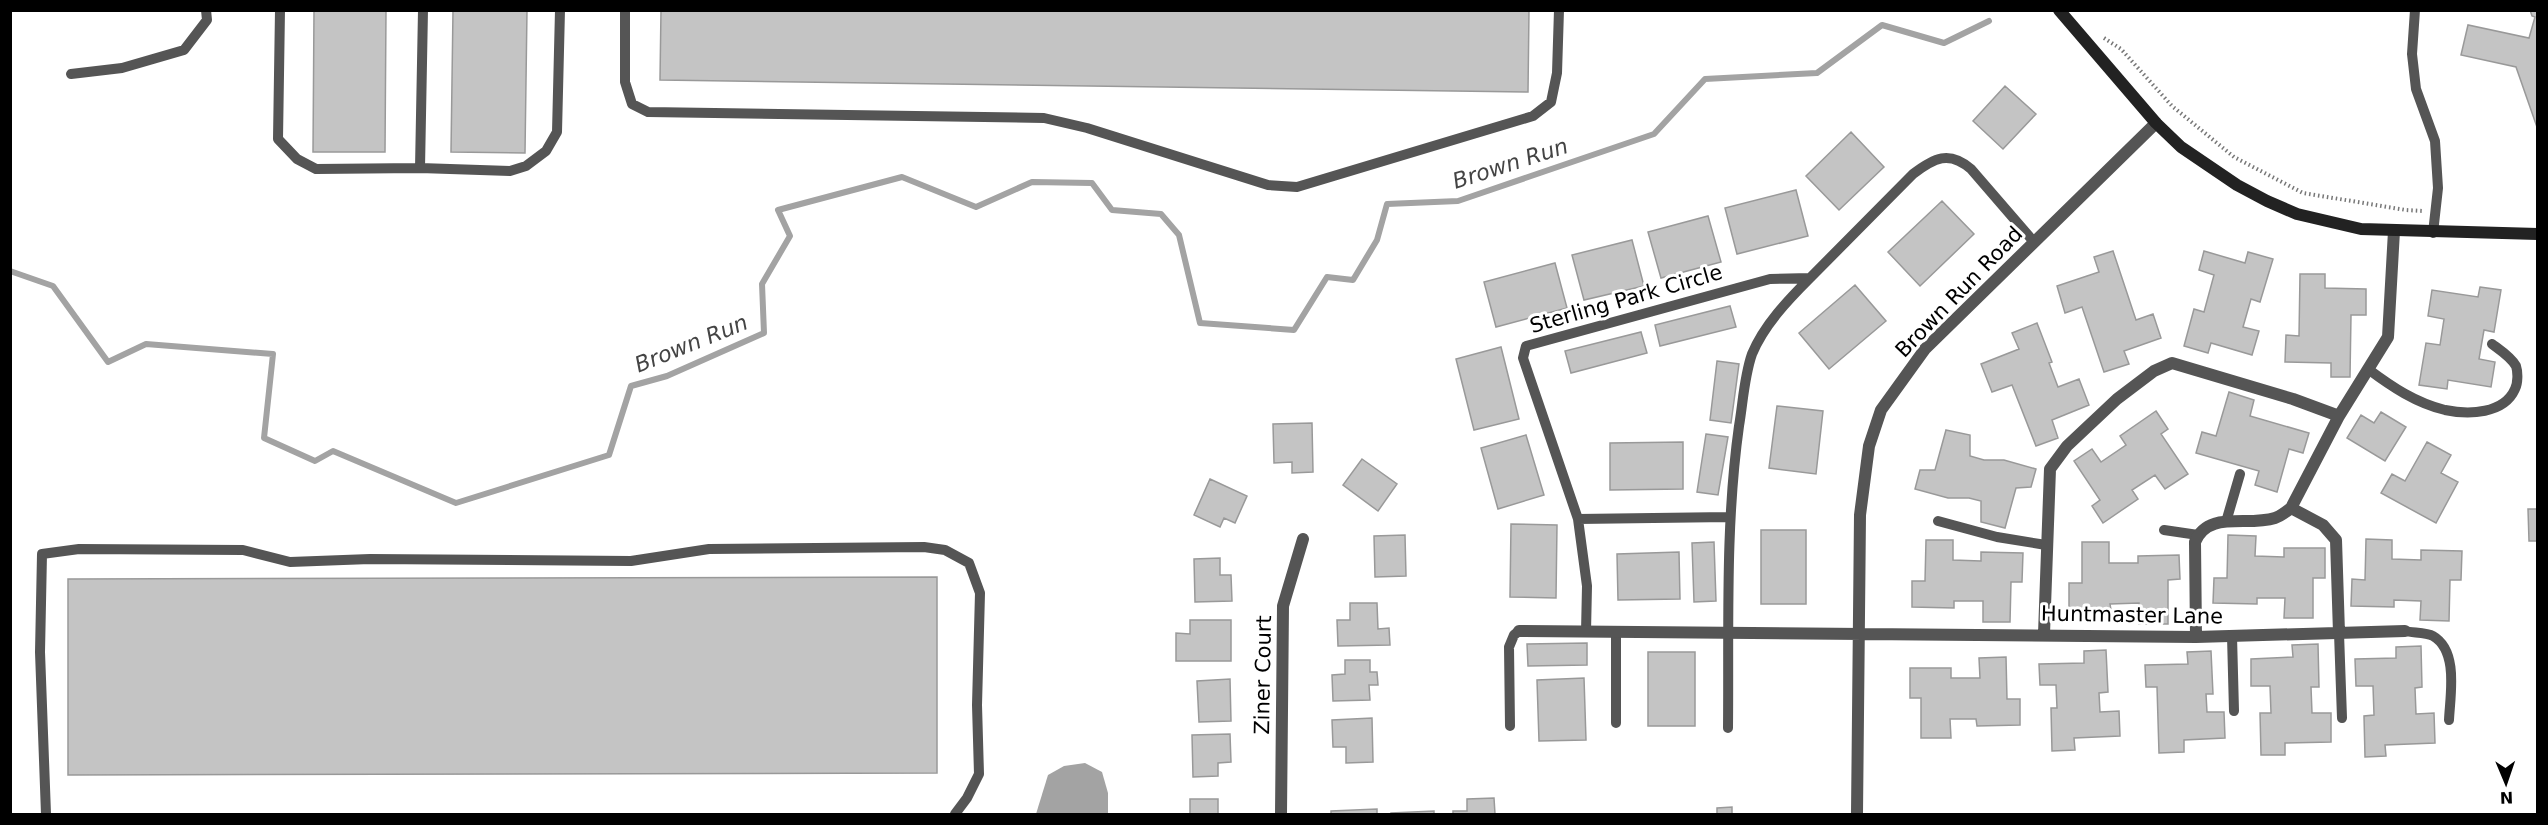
<svg xmlns="http://www.w3.org/2000/svg" width="2548" height="825" font-family="'DejaVu Sans',sans-serif">
<rect width="100%" height="100%" fill="#fff"/>
<path fill="#a3a3a3" d="M1085,763L1102,772L1108,793V814H1036L1048,775L1064,766Z"/>
<g fill="none" stroke-linecap="round" stroke-linejoin="round">
<path stroke="#a3a3a3" stroke-width="6" d="M10,271L53,286L108,362L146,344L273,354L264,438L315,461L333,451L456,503L609,455L631,386L667,376L764,333L762,284L790,236L778,210L902,177L976,207L1032,182L1092,183L1112,210L1161,214L1179,235L1200,323L1294,330L1327,277L1353,280L1377,240L1387,204L1458,201L1654,134L1705,79L1817,73L1882,25L1944,43L1989,21"/>
</g>
<path fill="#c4c4c4" stroke="#999" stroke-width="1.5" d="M314,10H386L385,152H313Z
M453,10H527L525,153L451,152Z
M661,10H1529L1528,92L660,80Z
M2530,10H2538V130L2516,67L2461,55L2468,25L2529,38L2535,17L2532,16Z
M2005,86L2036,114L2003,149L1973,121Z
M1851,132L1884,167L1839,210L1806,176Z
M1796,190L1808,236L1737,254L1725,208Z
M1942,201L1974,234L1920,286L1888,252Z
M1708,216L1721,262L1661,278L1648,232Z
M1632,240L1644,286L1584,300L1572,255Z
M2113,251L2136,320L2153,314L2161,338L2124,351L2129,364L2104,372L2082,307L2065,313L2057,286L2099,272L2094,257Z
M2204,251L2245,263L2248,252L2273,259L2260,302L2251,299L2243,327L2259,331L2252,355L2211,343L2208,353L2184,346L2194,309L2204,312L2214,275L2199,270Z
M1555,263L1567,308L1496,327L1484,282Z
M2300,274H2325V288L2366,289V315H2351L2350,377H2331V363L2285,362L2286,335L2299,336Z
M1855,285L1886,321L1829,369L1799,333Z
M2480,287L2501,290L2494,332L2484,330L2479,359L2495,362L2491,387L2448,380L2447,389L2419,385L2426,343L2440,345L2444,319L2428,316L2432,290L2478,297Z
M1730,306L1736,327L1660,346L1655,325Z
M2037,323L2052,362L2049,363L2058,387L2079,379L2089,405L2052,420L2058,438L2036,446L2012,385L1992,392L1981,364L2019,349L2012,333Z
M1641,332L1647,353L1571,373L1565,351Z
M1501,347L1519,419L1474,430L1456,359Z
M1717,361L1739,364L1731,423L1710,420Z
M2229,392L2254,400L2250,416L2309,433L2303,453L2289,449L2277,492L2255,485L2259,471L2196,453L2202,432L2216,436Z
M1777,406L1823,411L1816,474L1769,468Z
M2156,411L2168,429L2161,434L2188,474L2165,489L2155,475L2132,490L2138,499L2103,523L2092,506L2100,500L2074,461L2092,449L2101,462L2126,445L2120,436Z
M2381,412L2406,427L2385,461L2347,438L2361,415L2374,423Z
M1312,423L1313,472L1292,473V462L1274,463L1273,424Z
M1946,430L1970,435V456L1984,460H2004L2036,469L2031,487L2016,488L2005,528L1981,522V501L1969,498H1948L1915,489L1920,470H1935Z
M1706,434L1728,437L1718,495L1697,492Z
M1526,435L1544,495L1498,509L1481,448Z
M1683,442V489L1610,490V443Z
M2427,442L2451,455L2441,473L2458,482L2436,523L2381,493L2392,474L2405,481Z
M1362,459L1397,484L1378,511L1343,485Z
M1210,479L1247,496L1235,523L1224,518L1220,527L1194,515Z
M2528,509H2538V541H2529Z
M1511,524L1557,525L1556,598L1510,597Z
M1761,530H1806V604H1761Z
M1405,535L1406,576L1375,577L1374,536Z
M2228,535L2256,536L2255,556L2284,557V548H2325V578H2313V618H2284L2285,598H2257V604L2213,603L2214,578H2227Z
M2366,539L2392,540V559L2421,560V550L2462,551L2461,580H2450L2449,621L2420,620L2421,601L2394,600V607L2351,606L2352,579L2365,580Z
M1926,540H1953V560L1981,561V552L2023,553L2022,582H2011L2010,622H1983V601H1954V608L1912,607V581H1925Z
M1714,542L1716,601L1694,602L1692,543Z
M2082,542H2109V563H2138V556L2179,555L2180,579L2168,580V624H2139V603L2110,604L2111,610H2069V583H2082Z
M1679,552L1680,599L1618,600L1617,554Z
M1220,558V575H1231L1232,601L1195,602L1194,559Z
M937,577V773L68,775V579Z
M1350,603H1377L1378,629L1389,628L1390,645L1338,646L1337,620H1350Z
M1190,620H1231V661H1176V633L1190,634Z
M1587,643V665L1528,666L1527,644Z
M2318,644L2319,687H2311L2312,713H2331V742L2285,743V755H2261L2260,713H2271L2270,686H2251V659L2293,657L2292,645Z
M2421,646L2422,687L2415,688L2416,714L2434,713L2435,743L2385,745L2386,756L2365,757L2364,716L2374,715L2373,686H2356L2355,659L2396,658V647Z
M2106,650L2108,692L2099,693L2100,712L2119,711L2120,736L2074,738L2075,750L2052,751L2051,708H2057L2056,685H2040L2039,664L2084,663V651Z
M2211,651L2213,694H2206L2207,712H2224L2225,738L2184,740V752L2159,753L2157,687H2146L2145,665L2188,664L2187,652Z
M1648,652H1695V726H1648Z
M2006,657L2007,699H2020V725L1977,726L1976,719H1950L1951,738H1921V698H1910V668H1951V678H1980L1979,658Z
M1345,660H1370V672H1377L1378,685H1369L1370,700L1333,701L1332,675L1345,674Z
M1584,678L1586,740L1539,741L1537,680Z
M1230,679L1231,721L1199,722L1197,681Z
M1372,718L1373,762L1346,763V747H1333L1332,720Z
M1230,734L1231,762L1218,763V776L1193,777L1192,735Z
M1494,798L1495,814H1453V811H1467V799Z
M1190,799H1218V814H1230H1190Z
M1732,807V814H1717V808Z
M1377,809V814H1331V811Z
M1434,811V814H1391V813Z"/>
<g fill="none" stroke-linecap="round" stroke-linejoin="round">
<path stroke="#777" stroke-width="4" stroke-dasharray="1.5 3" stroke-linecap="butt" d="M2104,38L2121,49L2172,106L2234,157L2303,193L2406,210L2423,211"/>
<path stroke="#555" stroke-width="10" d="M280,10L278,139L297,159L316,169L420,168L510,171L526,166L546,151L557,132L560,10
M625,10V82L632,104L648,112L1044,118L1087,128L1268,185L1297,187L1533,116L1551,102L1557,73L1559,10
M2415,10L2412,54L2416,89L2435,141L2438,188L2433,233
M71,74L122,68L184,50L207,20L206,10
M420,168L423,10
M2368,369C2392,387 2416,403 2445,410C2469,415 2504,414 2515,389C2518,383 2518,372 2516,366C2511,357 2500,350 2492,344
M1578,519L1729,517
M1938,521L1997,537L2046,545
M2226,522L2240,474
M2164,530L2198,535
M2405,631C2413,633 2426,632 2433,636C2459,651 2450,696 2449,720
M1586,632L1587,586L1578,519L1523,358L1526,346L1770,279L1810,278L1913,174C1934,158 1949,150 1971,169L2034,242
M2339,633L2342,718
M2232,636L2234,711
M1616,723V632
M1510,726L1509,647L1514,635L1519,631
M1728,728C1729,627 1725,526 1739,426C1743,403 1744,377 1752,354C1764,325 1788,300 1810,278
M46,814L40,652L42,554L79,549L243,550L290,562L370,559L631,561L709,549L924,547L945,550L969,563L980,593L977,705L979,774L967,798L955,814"/>
<path stroke="#555" stroke-width="12" d="M1519,631L2196,637L2405,631
M2339,633L2336,540L2323,525L2291,508L2339,416L2388,337L2394,231
M2044,634L2050,469L2067,446L2117,399L2154,371L2172,363L2293,399L2339,416
M2196,637L2195,542C2208,510 2247,527 2275,518C2281,516 2286,512 2291,508
M1281,814L1283,606L1303,539
M1857,814L1860,515L1869,446L1881,410L1925,349L2156,123"/>
<path stroke="#222" stroke-width="12" d="M2059,10L2156,123L2181,147L2237,185L2267,201L2297,214L2361,229L2538,234"/>
</g>
<g text-anchor="middle" stroke-width="6" stroke-linejoin="round" paint-order="stroke">
<g font-size="21" fill="#000" stroke="#fff">
<text transform="translate(1959 292) rotate(-46)" y="7">Brown Run Road</text>
<text transform="translate(1626 299) rotate(-16)" y="7">Sterling Park Circle</text>
<text transform="translate(2132 615) rotate(1)" y="7">Huntmaster Lane</text>
<text transform="translate(1263 675) rotate(-89)" y="7">Ziner Court</text>
</g>
<g font-size="22" font-style="italic" fill="#444" stroke="#fff">
<text transform="translate(1510 163) rotate(-18)" y="8">Brown Run</text>
<text transform="translate(691 343) rotate(-22)" y="8">Brown Run</text>
</g>
</g>
<rect width="2548" height="825" fill="none" stroke="#000000" stroke-width="24"/>
<g transform="translate(2506 783) rotate(178)" stroke="#ffffff" stroke-width="4.5" paint-order="stroke">
<path d="M0-4.5L10 22L0 15L-10 22Z" fill="#000000"/>
<text y="-9" font-size="16" font-weight="bold" text-anchor="middle" fill="#000000">N</text>
</g>
</svg>
